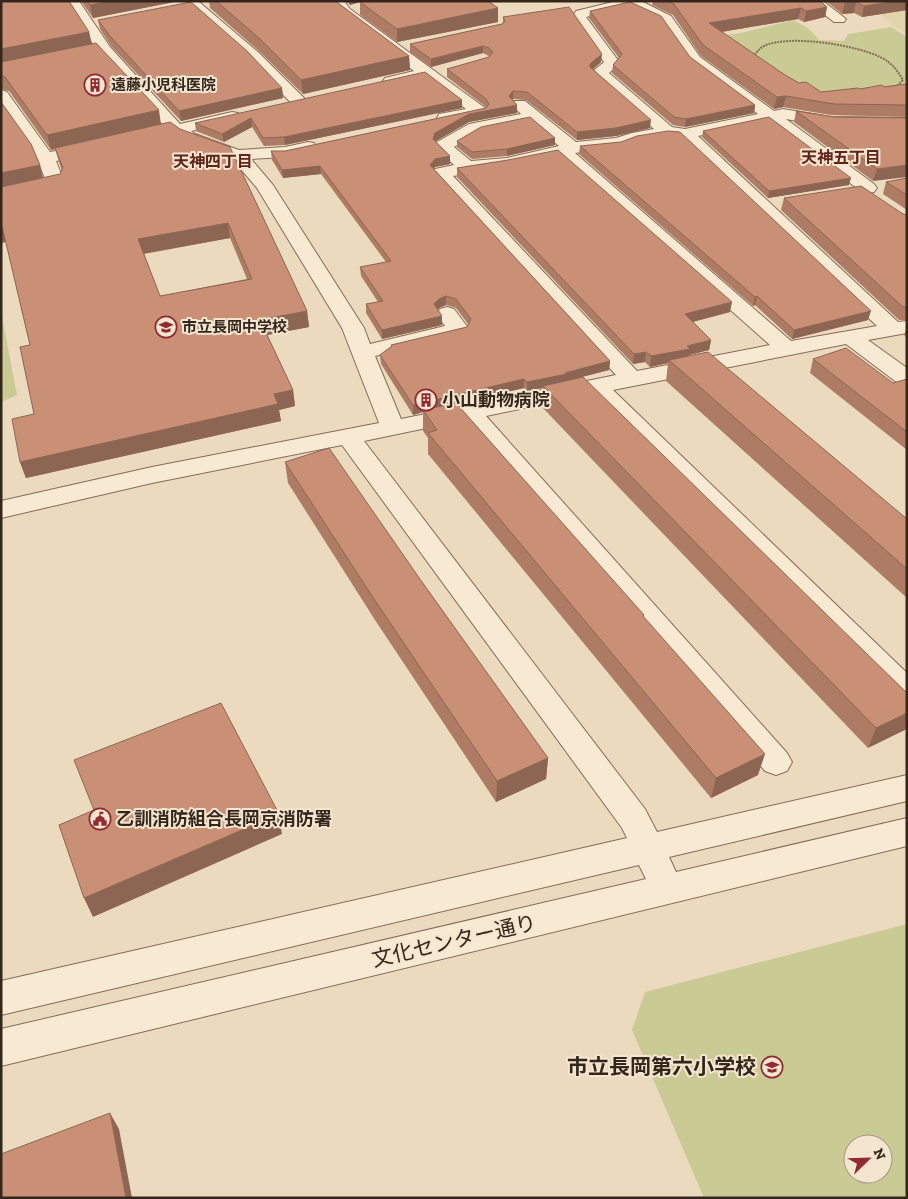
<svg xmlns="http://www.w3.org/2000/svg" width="908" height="1199" font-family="'Zilla Slab','Noto Sans JP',serif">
<rect width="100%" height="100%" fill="#ecdabf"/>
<path fill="#e2d4ad" d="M907,1V34L893,26L873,7Z"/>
<path fill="#c9ca94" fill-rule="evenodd" d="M794,20L809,29L819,40L844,41L848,34L891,27L907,37V94L823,98L741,59L704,60L689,40L741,33Z
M1,311L17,395L1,402Z
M907,924V1198H704L632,1030L645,992ZM853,1144H883V1174H853Z"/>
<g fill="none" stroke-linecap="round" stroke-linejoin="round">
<g stroke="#856b58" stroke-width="2">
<path id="minor" d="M65,1H79L110,47L180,124L232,112L238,113L240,117L238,121L191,131L195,134L239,150L285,147L308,142L314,143L317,147L314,151L285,157L251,159L273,185L364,328L370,344L445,326L436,313L440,309L447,307L454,309L469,329L466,334L375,356L401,419L616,375L432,173L435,169L454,165L434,146L437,142L469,124L521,114L511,104L513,101H525L576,142L616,138L632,133L654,129L591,73L604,62L572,17L576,11L617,1H641L671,16L700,57L774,111L783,109L831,117L907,118V128L831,127L786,119L874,184L877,188L874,192L868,193L862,192L768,122L698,136L898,322L907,321V333L868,340L907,368V386L899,384L846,344L613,390L907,673V702L897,699L591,394L486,416L787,753L792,762L787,771L776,775L765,771L465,420L364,441L645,809L657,832L907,775V801L669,857L676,872L907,818V846L1,1066V1029L646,879L639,865L1,1015V981L627,838L622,828L342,445L152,483L1,518V501L152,467L379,423L342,328L257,188L232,159L183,142L174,135L144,142L138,141L135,137L138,133L165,127L99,53ZM630,7L661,22L690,63L758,114L685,129L672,127L609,73L620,63L586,17ZM530,122L559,146L507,158L471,161L454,147L480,132ZM667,137L680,139L877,326L791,341L575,153L620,148L636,142ZM558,157L770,345L637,371L453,176L507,168Z
M198,1L259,53L305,99L307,102L305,105H293L249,59L189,5L191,2Z
M330,1H344L350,9L485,108L487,111L485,114L445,123L439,122L437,118L439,114L466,109L426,78L391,86L385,84L383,81L385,78L414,71L340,15Z
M807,1H823L846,19L844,22H834Z
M1,90L7,92L50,152L93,144L99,145L102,149L99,153L56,161L65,184L62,188L1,202V191L46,181L37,158L1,107Z"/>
</g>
<path stroke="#856b58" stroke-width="2" stroke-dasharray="2 1" stroke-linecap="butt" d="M751,54H755C758,51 760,48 764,46C788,34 858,45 882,58C892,63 897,70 903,80L896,87"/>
<use href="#minor" fill="#f8e9d2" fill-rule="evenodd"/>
</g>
<path fill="#ae7c65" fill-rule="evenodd" d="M1,1L89,32L92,44L161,124L307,311L309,327L267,335L293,390L295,406L279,410L281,421L26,478L20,462L34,414L30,345L6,242L40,165L43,178L60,174L62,171L59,162L55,149L51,150L9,91L1,89ZM230,238L247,279L160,296L144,254Z
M81,1H179L93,18Z
M209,1H336L338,3L409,56L410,70L303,94L260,52L210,8Z
M346,1H488L498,8V22L397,42L360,15V2L350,5Z
M653,1H820L827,7L825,17L804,22L798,19L722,32L785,75L799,83L821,92L860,89L907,84V117L831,115L783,107L774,109L701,56L673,15L652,5Z
M826,1H907V10L862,17L854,13L842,14Z
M590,11L690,57L755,105L754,113L685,127L673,125L612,73L613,65L619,58L589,18Z
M503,17L601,62L593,69L650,128L616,136L577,140L526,100L513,99V100L517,105V113L469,122L436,141L435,142L450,164L435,167L434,169L610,361L609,370L574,379L907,693L868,748L541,406L543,388L527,391L524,388L457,404L644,617L758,775L711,798L428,454V438L423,431V412L413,415L381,364L380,355L391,347V345L467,327L468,324L456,308L446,305L439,308L437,309L442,325L382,339L366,313V304L378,302L361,276L360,267L386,262L321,174L283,178L272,160L271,151H285L486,108V107L447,77V69L489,57V56L483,53L431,67L410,52V44L502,24L503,22Z
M98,20L282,88L283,98L181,121L111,46L100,29Z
M462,100V108L285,145L264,146L252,127L224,142L196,131L195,123Z
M796,111L834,117L907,118L873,181L794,122Z
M703,131L849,185L768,198L702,137Z
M555,138V145L507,156L472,159L457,147V141Z
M580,146L868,320L792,339L755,305L753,306L579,154Z
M508,160L730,312L693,322L711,340L709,350L689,355V356L907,519V598L666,381L668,363L650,367L645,362L633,364L457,177V168Z
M907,178V210L883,194L886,182Z
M784,198L907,215V320H899L781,210Z
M907,327V338L904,335Z
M813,359L893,383L907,379V450L810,373Z
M285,462L422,582L548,758L546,779L496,802L375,620L288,483Z"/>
<path fill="#8d6553" d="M109,1H179L93,18L90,5Z
M349,1H364L350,5Z
M897,1H907V10L862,17L864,6Z
M856,2L854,13L842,14L845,3Z
M827,7L825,17L804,22L806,11Z
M498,8V22L397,42V29Z
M801,8L798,19L708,34L709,23Z
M89,32L92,46L1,63V49Z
M483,46V53L431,67V59Z
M602,54L601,62L590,72V64Z
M409,56L410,70L303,94L301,80Z
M282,88L283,98L181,121L179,111Z
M513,91V99L509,104V96Z
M786,96L783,107L774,109L777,97Z
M462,100V108L285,145L284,137Z
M517,105V113L469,122L436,141L433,147V139L435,133L469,114Z
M755,105L754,113L685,127L686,119Z
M159,110L161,125L51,150L47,135Z
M251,118L252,127L224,142L222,134Z
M651,120L650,128L616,136L577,140V132Z
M555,138V145L507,156V149Z
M450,156V164L435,167L430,173V165L435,159Z
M40,165L43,180L1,189V173Z
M907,165V177L873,181L877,169Z
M320,166L321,174L283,178L282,170Z
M851,178L849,185L768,198L769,191Z
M228,223L230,238L141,254L138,239Z
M2,226L7,242L1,243V227Z
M446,296V305L439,308L434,313V304L439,299Z
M757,296L755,305L753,306L755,297Z
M732,302L730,312L684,324L685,314Z
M307,311L309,327L262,336L260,320Z
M871,311L868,320L792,339L794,330Z
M442,316V325L382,339V330Z
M711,340L709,350L689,355L688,359L669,360L668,363L650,367L651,356Z
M646,352L645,362L633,364L634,354Z
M610,361L609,370L566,381L543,386V388L527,391V382Z
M524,379V388L424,412L423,410V412L413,415V405Z
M293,390L295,406L279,410L281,421L26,478L20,462L274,394Z
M907,713V729L868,748L876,728Z
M765,754L758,775L711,798L716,778Z
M548,758L546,779L496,802L497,781Z
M279,814L282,834L93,917L84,898Z
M110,1113L119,1129L132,1198H126Z"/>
<path fill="#ca9076" stroke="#8d6553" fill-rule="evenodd" d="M1,1H69L89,32L1,49Z
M88,1H109L90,5Z
M216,1H336L338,3L409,56L301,80L259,38Z
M362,1H488L498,8L397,29L360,2Z
M668,1H820L827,7L806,11L801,8L709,23L785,75L799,83L806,82L821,92L858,88L860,89L882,85L884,87L907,84V105L834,104L786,96L777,97L703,45L674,4Z
M842,1H897L864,6L856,2L845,3Z
M191,2L247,51L282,88L179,111L110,36L98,20Z
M630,2L661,16L690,57L755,105L686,119L674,117L613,65L622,54L590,11Z
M569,7L602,54L590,64V67L651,120L616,128L577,132L527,92L513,91L509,96L517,105L469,114L435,133L433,139L450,156L435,159L430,165L610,361L565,373L567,374L527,382L524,379L413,405L380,355L392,346L391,345L467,327L471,319L456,299L446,296L439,299L434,304L442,316L382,330L366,304L383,301L360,267L391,261L320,166L282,170L271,151H285L486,108L489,104L486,99L447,69L489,57L493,52L489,48L483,46L431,59L410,44L502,24L505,21L503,17Z
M96,43L159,110L47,135L5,77L1,76V62Z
M425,72L462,100L284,137L263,138L251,118L222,134L195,123Z
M1,102L31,144L40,165L1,173Z
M796,111L834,117L907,118V165L877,169Z
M530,117L555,138L507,149L472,152L457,141L481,127Z
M769,117L851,178L769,191L703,131Z
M170,122L180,129L230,147L307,311L260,320L293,390L274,394L278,404L20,462L12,419L34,414L20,347L30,345L2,226L1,227V187L60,174L63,168L55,148ZM228,223L252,279L160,296L138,239Z
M668,131L680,132L871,311L794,330L757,296L755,297L580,146L621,142L637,136Z
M558,150L732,302L685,314L711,340L687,346L690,349L651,356L646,352L634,354L457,168L508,160Z
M907,178V195L886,182Z
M861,186L903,214L907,215V307H903L784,198Z
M846,348L893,383L907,379V432L813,359Z
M708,352L907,519V569L669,360Z
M583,377L907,693V713L876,728L543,386Z
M456,403L644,615L643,616L765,754L716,778L428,433L437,430L423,410Z
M329,448L422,582L548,758L497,781L374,599L285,462Z
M221,703L279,814L84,898L59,825L94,810L74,760Z
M110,1113L126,1198H1V1154Z"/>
<defs>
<g id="building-ring" transform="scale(1.125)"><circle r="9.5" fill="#f4e5cf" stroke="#922a35" stroke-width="1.5"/><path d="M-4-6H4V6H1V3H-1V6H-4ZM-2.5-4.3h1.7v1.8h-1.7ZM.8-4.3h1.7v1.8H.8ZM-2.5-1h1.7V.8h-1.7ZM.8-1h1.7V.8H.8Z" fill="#922a35"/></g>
<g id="school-ring" transform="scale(1.125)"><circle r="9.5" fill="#f4e5cf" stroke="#922a35" stroke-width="1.5"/><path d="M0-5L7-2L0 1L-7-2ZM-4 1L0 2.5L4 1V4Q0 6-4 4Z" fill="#922a35"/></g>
<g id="civic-ring" transform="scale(1.125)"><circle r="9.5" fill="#f4e5cf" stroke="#922a35" stroke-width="1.5"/><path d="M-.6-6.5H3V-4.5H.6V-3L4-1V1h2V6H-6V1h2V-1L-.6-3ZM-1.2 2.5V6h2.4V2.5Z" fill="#922a35"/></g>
</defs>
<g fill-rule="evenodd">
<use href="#building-ring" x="95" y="85"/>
<use href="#school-ring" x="166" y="327"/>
<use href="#building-ring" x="426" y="400"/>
<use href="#civic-ring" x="100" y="819"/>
<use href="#school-ring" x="772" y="1067"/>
</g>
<g text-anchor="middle" stroke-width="4" stroke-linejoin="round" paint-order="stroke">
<g font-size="15" font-weight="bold" fill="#34261c" stroke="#f4e5cf" text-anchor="start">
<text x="111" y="90">遠藤小児科医院</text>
<text x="182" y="332">市立長岡中学校</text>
</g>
<g font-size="16" font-weight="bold" fill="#60241d" stroke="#f4e5cf">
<text x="841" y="163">天神五丁目</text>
<text x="213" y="167">天神四丁目</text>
</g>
<g font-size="18" font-weight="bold" fill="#34261c" stroke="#f4e5cf" text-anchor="start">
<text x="442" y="406">小山動物病院</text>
<text x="116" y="825">乙訓消防組合長岡京消防署</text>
</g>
<g font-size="21" fill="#34261c" stroke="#f4e5cf">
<text transform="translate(454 941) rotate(-13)" y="7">文化センター通り</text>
</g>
<g font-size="21" font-weight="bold" fill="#34261c" stroke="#f4e5cf" text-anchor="end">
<text x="756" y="1074">市立長岡第六小学校</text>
</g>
</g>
<rect width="908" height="1199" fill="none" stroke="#34261c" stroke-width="5"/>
<g transform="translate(868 1159) rotate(67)"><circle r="24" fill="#f4e5cf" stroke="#a79987"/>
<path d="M0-4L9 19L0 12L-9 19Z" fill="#922a35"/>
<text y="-8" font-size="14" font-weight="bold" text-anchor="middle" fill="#34261c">N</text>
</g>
</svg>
